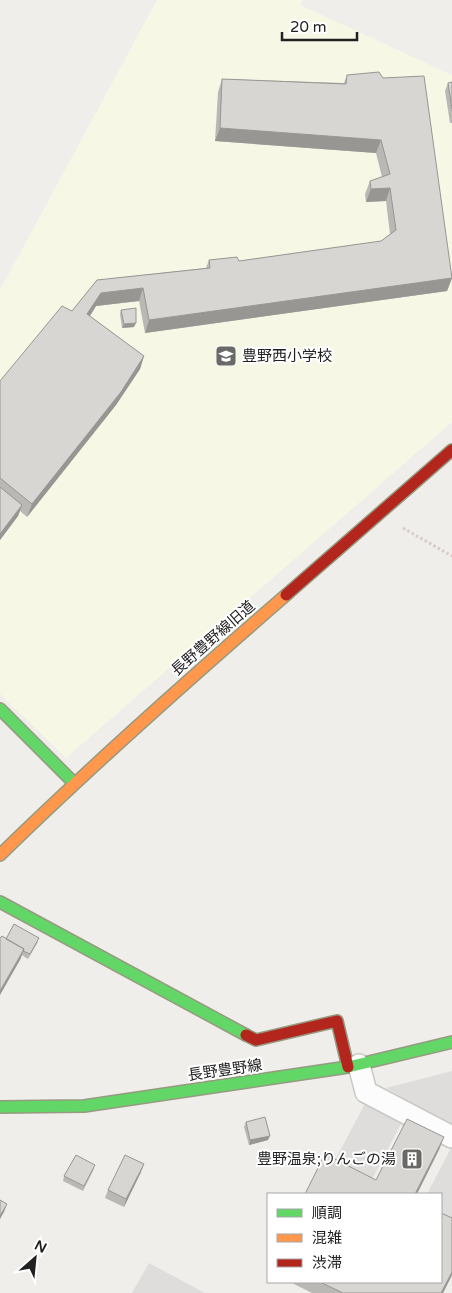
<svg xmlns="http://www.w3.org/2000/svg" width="452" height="1293" font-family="'Varela Round','Noto Sans JP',sans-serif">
<rect width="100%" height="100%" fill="#efeeea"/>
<path fill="#dedddb" d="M452,1071V1126L386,1088Z
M367,1100L403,1120L369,1185L332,1166Z
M452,1146V1226L441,1221V1194H427Z
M149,1263L205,1293H132Z"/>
<path fill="#f7f7e6" d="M157,0H303L300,5L452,75V422L66,758L0,694V290Z"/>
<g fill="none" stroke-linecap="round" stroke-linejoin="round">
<g stroke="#c8c8c6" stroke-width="24">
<path id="street" d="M359,1065L366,1092L452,1137"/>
</g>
<g stroke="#969a80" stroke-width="14">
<path id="fast" d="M0,709L74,783
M0,902L246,1035
M0,1107L84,1106L348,1067L452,1042"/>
</g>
<g stroke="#969a80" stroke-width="14">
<path id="slow" d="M0,855C92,765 188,680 286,595"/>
</g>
<g stroke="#969a80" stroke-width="14">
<path id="jam" d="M286,595L452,450
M246,1035L256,1040L337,1021L348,1067"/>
</g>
<path stroke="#d8cbc8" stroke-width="3" stroke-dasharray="2.5 2.5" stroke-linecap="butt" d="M403,528L452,556"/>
<use href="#street" stroke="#fdfcfc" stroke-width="21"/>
<use href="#fast" stroke="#63d668" stroke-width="11"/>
<use href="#slow" stroke="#ff974d" stroke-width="11"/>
<use href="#jam" stroke="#b3261e" stroke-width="11"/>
</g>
<path fill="#bab8b5" d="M347,75L452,278L447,291L145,333L139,301L96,306L90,316L144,356L140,369L116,405L27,517L20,511L18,516L0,540V381L72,311L97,280L206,268L209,260L239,261L381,241L390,234L386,201L366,202L365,194L370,181L382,177L376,153L215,141L218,92L222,79L344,83Z
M452,82V123H450L445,91L448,83Z
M121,310L134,327L122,328L120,314Z
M6,939L38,942L28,959L22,955L20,960Z
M246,1122L268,1140L249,1145L244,1127Z
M94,1169L83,1191L63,1181L64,1176Z
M141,1172L124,1207L105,1198L108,1190Z
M452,1275L443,1293H312L290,1282H441Z"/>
<path fill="#979693" d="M220,128L381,140L376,153L215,141Z
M390,188L386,201L366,202L371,189Z
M452,278L447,291L145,333L149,320Z
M143,288L139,301L96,306L83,327L87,314L101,293Z
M136,323L134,327L122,328L124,324Z
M144,356L140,369L116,405L27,517L32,504Z
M22,505L18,516L0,540V534Z
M24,949L20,960L0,995V991Z
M270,1136L268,1140L249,1145L250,1140Z
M444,1137L439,1150L417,1194H415Z
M144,1164L141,1172L124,1207L126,1199Z
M7,1204L4,1212L0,1219V1216Z
M452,1272V1275L443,1293H441Z"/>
<path fill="#d8d6d2" stroke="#979693" d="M379,72L383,78L424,76L452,278L149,320L143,288L101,293L87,314L144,356L121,392L32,504L0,478V381L62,306L72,311L97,280L210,268L209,260L237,257L239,261L381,241L396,230L390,188L371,189L370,181L390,174L381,140L220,128L222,79L346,84L347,75Z
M452,82V109L448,83Z
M136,308V323L124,324L121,310Z
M0,487L22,505L0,534Z
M14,924L39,938L30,954L23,951L24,949L6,939Z
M2,936L24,949L0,991V938Z
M265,1117L270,1136L250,1140L246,1122Z
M407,1119L444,1137L415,1194H305L325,1154L376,1180Z
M76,1155L95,1165L84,1186L64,1176Z
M125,1155L144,1164L126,1199L108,1190Z
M0,1200L7,1204L0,1216Z
M441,1213L452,1218V1272L441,1293H343L320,1282H441Z"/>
<defs>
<g id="school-square" transform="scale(1.125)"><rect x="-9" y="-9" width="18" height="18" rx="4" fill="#696967" stroke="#fff"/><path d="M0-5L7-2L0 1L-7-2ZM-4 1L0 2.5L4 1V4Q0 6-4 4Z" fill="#fff"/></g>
<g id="building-square" transform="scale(1.125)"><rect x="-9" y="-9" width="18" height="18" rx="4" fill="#696967" stroke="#fff"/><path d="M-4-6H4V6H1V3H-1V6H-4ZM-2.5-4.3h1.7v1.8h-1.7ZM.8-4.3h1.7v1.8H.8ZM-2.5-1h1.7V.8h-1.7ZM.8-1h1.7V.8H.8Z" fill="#fff"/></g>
</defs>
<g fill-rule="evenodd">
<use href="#school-square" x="226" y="356"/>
<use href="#building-square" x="412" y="1159"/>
</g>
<g text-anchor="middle" stroke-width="4" stroke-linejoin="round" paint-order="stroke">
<g font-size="15" fill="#212121" stroke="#fff" text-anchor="start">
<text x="242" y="361">豊野西小学校</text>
<text x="396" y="1164" text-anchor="end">豊野温泉;りんごの湯</text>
</g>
<g font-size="15" fill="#212121" stroke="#fff">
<text transform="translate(213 638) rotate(-41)" y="5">長野豊野線旧道</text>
<text transform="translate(225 1070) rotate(-8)" y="5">長野豊野線</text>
</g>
</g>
<rect x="267" y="1193" width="175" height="90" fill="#ffffff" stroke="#a6a6a6"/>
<rect x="277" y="1209" width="25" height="8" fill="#63d668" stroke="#a6a6a6"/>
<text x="312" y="1218" font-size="15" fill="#212121">順調</text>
<rect x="277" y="1234" width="25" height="8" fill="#ff974d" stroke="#a6a6a6"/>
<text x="312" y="1243" font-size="15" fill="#212121">混雑</text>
<rect x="277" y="1259" width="25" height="8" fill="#b3261e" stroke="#a6a6a6"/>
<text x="312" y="1268" font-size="15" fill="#212121">渋滞</text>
<g transform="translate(35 1258) rotate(27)" stroke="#ffffff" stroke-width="4" paint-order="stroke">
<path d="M0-4L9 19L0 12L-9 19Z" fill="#212121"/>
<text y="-8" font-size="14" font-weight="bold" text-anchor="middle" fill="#212121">N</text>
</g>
<path d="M282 32v8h75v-8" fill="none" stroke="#212121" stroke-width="2.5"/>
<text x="290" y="32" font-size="15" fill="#212121" stroke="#ffffff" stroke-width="4" paint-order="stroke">20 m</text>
</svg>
